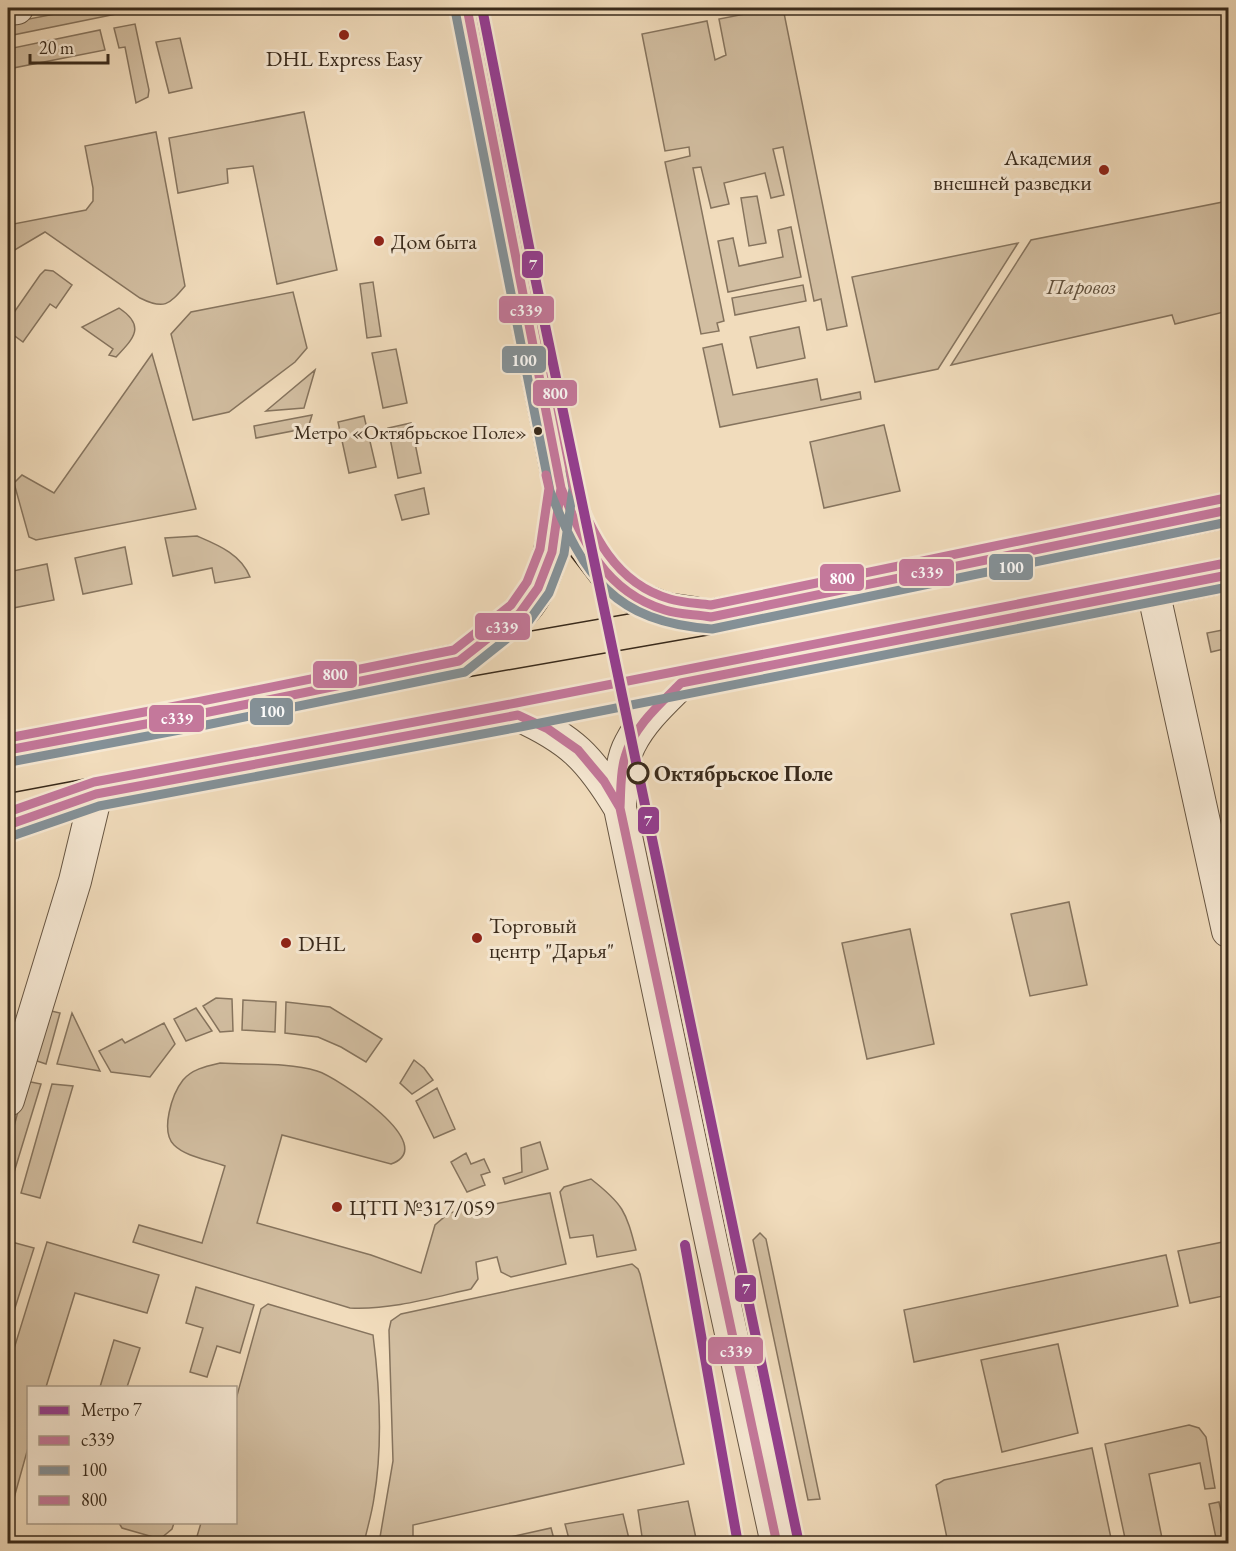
<svg xmlns="http://www.w3.org/2000/svg" width="1236" height="1551" font-family="'EB Garamond',serif">
<rect width="100%" height="100%" fill="#f1dcbc"/>
<filter id="stains"><feTurbulence type="fractalNoise" baseFrequency=".00333" numOctaves="4"/><feColorMatrix values="0 0 0 0 .2 0 0 0 0 .09 0 0 0 0 .02 0 0 0 .5 -.17"/></filter>
<radialGradient id="worn" r=".72"><stop offset=".6" stop-color="#630" stop-opacity="0"/><stop offset="1" stop-color="#630" stop-opacity=".3"/></radialGradient>
<path fill="#d2bea1" stroke="#86745e" stroke-width="1.5" d="M86,8H129L131,11L8,36V23Z
M775,8H783L847,326L827,330L821,299L814,301L783,147L773,149L784,195L771,198L765,173L724,183L729,204L711,208L701,167L693,168L724,321L717,323L719,331L701,334L665,162L690,156L689,147L665,151L642,34L707,21L715,60L726,55L719,19Z
M135,24L149,90L148,97L136,103L125,47L119,48L114,28Z
M100,30L105,50L8,69V49Z
M180,38L192,88L169,93L156,42Z
M304,112L337,270L277,284L253,166L227,169L228,183L178,193L169,138Z
M156,132L185,286C169,305 164,310 140,298L45,232L8,254V225L86,210L93,201V188L85,146Z
M757,196L766,243L749,246L741,198Z
M1228,201V311L1175,324L1172,315L951,365L1031,240Z
M791,227L801,277L728,292L718,241L733,238L739,266L783,257L778,230Z
M1018,243L938,369L875,382L852,277Z
M45,270L53,271L72,285L56,308L50,304L23,342L8,331V321L40,275Z
M373,282L381,336L367,338L360,284Z
M803,285L806,301L735,315L732,298Z
M293,292L307,348L295,362L229,412L193,420L171,334L191,312Z
M119,308C146,326 134,338 116,357L109,355L113,349L82,327Z
M799,327L805,358L757,368L750,337Z
M722,344L733,395L817,379L821,400L860,392L861,399L720,427L703,348Z
M396,349L407,403L383,408L372,353Z
M152,354L196,509L36,540L29,537L14,483L22,475L54,493Z
M315,370L304,408L266,411Z
M312,415L308,428L256,438L254,426Z
M364,416L376,467L349,473L338,422Z
M411,423L421,473L398,478L388,428Z
M884,425L900,491L824,508L810,442Z
M424,488L429,514L402,520L395,495Z
M197,536C218,545 241,554 250,577L215,583L212,568L173,576L165,538Z
M125,547L132,584L83,594L75,558Z
M47,564L54,600L8,609V572Z
M1228,629V648L1211,652L1207,633Z
M1069,902L1087,985L1030,996L1011,914Z
M910,929L934,1044L867,1059L842,943Z
M216,998L232,999L233,1031L220,1032L203,1006Z
M243,1000L276,1002L275,1032L242,1030Z
M286,1002L330,1007L382,1039L366,1062L341,1047L318,1037L285,1033Z
M196,1008L212,1031L186,1041L174,1019Z
M47,1010L60,1013L46,1064L34,1060Z
M72,1013L100,1071L57,1064Z
M164,1023L175,1044L150,1077L111,1072L99,1051L122,1039L125,1043Z
M414,1060L424,1068L433,1080L412,1094L400,1083Z
M220,1063C250,1065 288,1062 317,1071C337,1077 442,1146 391,1164L282,1135L257,1223L371,1255L421,1273L435,1225L449,1213L550,1193L566,1264L511,1277L501,1272L497,1257L476,1262L478,1279L471,1289C431,1298 391,1310 350,1308L133,1242L139,1225L202,1243L225,1166C210,1160 186,1157 174,1145C160,1131 172,1094 183,1080C192,1069 207,1066 220,1063Z
M26,1081L41,1084L8,1192V1149Z
M52,1084L73,1086L40,1198L21,1193Z
M437,1088L455,1129L434,1138L416,1101Z
M540,1142L548,1169L505,1184L503,1178L522,1172L521,1148Z
M466,1153L471,1164L484,1159L490,1172L481,1175L485,1185L467,1192L451,1162Z
M591,1179C623,1204 626,1211 636,1250L597,1257L593,1235L570,1238L560,1192L564,1187Z
M760,1233L766,1239L820,1499L808,1500L753,1240Z
M8,1241L34,1248L8,1330Z
M1228,1241V1295L1190,1303L1178,1251Z
M47,1242L159,1275L147,1313L75,1293L46,1387L28,1388V1448L14,1498L8,1496V1368Z
M1166,1255L1178,1306L914,1362L904,1310Z
M632,1264L638,1269L640,1274L684,1464L413,1525V1543H379L393,1461L389,1330L391,1321L401,1314Z
M196,1287L254,1305L240,1353L217,1346L207,1377L190,1372L203,1328L186,1323Z
M268,1304L373,1335C380,1389 383,1445 374,1498C372,1513 367,1529 364,1543H195L201,1523L236,1522V1399L261,1309Z
M114,1340L140,1348L127,1387H100Z
M1058,1344L1078,1433L1002,1452L981,1360Z
M1189,1425L1199,1428L1206,1437L1215,1488L1205,1489L1200,1463L1149,1474L1163,1543H1126L1105,1444Z
M1092,1448L1112,1543H948L936,1485L944,1480Z
M688,1501L697,1543H674L672,1539L643,1543L638,1510Z
M1219,1502L1228,1543H1217L1209,1504Z
M623,1514L630,1543H570L565,1524Z
M119,1523H174L172,1529L160,1539L122,1528Z
M551,1528L555,1543H492V1541Z"/>
<g fill="none" stroke-linecap="round" stroke-linejoin="round">
<g stroke="#675643" stroke-width="34">
<path id="minor" d="M8,9L17,8
M1153,590L1228,931
M681,683C662,702 642,720 630,744C620,762 621,788 620,808L712,1246L777,1544
M518,715C571,739 590,758 620,808
M8,1100L75,881L96,794"/>
</g>
<g stroke="#392a1b" stroke-width="36">
<path id="major" d="M467,8L561,488L585,546L609,577L638,599L666,610L694,614
M464,657C483,644 503,631 519,614C552,581 555,531 561,488
M8,750L199,714L459,661L711,617L1228,510
M8,811L518,715L1228,575"/>
</g>
<use href="#minor" stroke="#f6e8d3" stroke-width="32"/>
<use href="#major" stroke="#f1dcbc" stroke-width="33"/>
<g stroke="#f6e8d3" stroke-width="14">
<path id="bus-1" d="M467,8L561,488C584,543 604,591 665,610C680,615 696,614 711,617L1228,510
M8,750L199,714L459,661L520,613L538,588L552,552L561,488L558,473
M8,825L96,794L518,715L548,729L578,750L604,781L620,808L626,836
M777,1544L620,808C621,791 620,773 625,757C633,727 660,704 681,683L1228,575"/>
</g>
<g stroke="#f6e8d3" stroke-width="14">
<path id="bus-2" d="M455,10L550,491C584,577 614,622 712,629L1228,522
M10,762L201,726L465,672L528,622L549,593L564,554L573,488L570,471
M12,836L99,806L520,727L1228,587"/>
</g>
<g stroke="#f6e8d3" stroke-width="14">
<path id="bus-3" d="M479,8L573,485C593,534 614,583 670,599C683,603 697,603 711,605L1226,498
M8,738L197,702L454,650L511,605L527,582L540,549L549,488L546,475
M8,812L94,782L516,703L1226,563"/>
</g>
<use href="#bus-1" stroke="#c4789b" stroke-width="9"/>
<use href="#bus-2" stroke="#849198" stroke-width="9"/>
<use href="#bus-3" stroke="#c4789b" stroke-width="9"/>
<g stroke="#f6e8d3" stroke-width="15">
<path id="metro-1" d="M482,8L536,282L799,1544
M685,1245L738,1544"/>
</g>
<use href="#metro-1" stroke="#943e90" stroke-width="10"/>
</g>
<g fill="#8f2418" stroke="#f6e8d3" stroke-width="2">
<circle cx="344" cy="35" r="6"/>
<circle cx="1104" cy="170" r="6"/>
<circle cx="379" cy="241" r="6"/>
<circle cx="477" cy="938" r="6"/>
<circle cx="286" cy="943" r="6"/>
<circle cx="337" cy="1207" r="6"/>
</g>
<circle fill="#392a1b" stroke="#f6e8d3" stroke-width="2" cx="538" cy="431" r="5"/>
<circle fill="#f6e8d3" stroke="#392a1b" stroke-width="3" cx="638" cy="773" r="10"/>
<g text-anchor="middle" stroke-width="6" stroke-linejoin="round" paint-order="stroke">
<g font-size="20" fill="#392a1b" stroke="#f6e8d3" text-anchor="end">
<text x="527" y="439">Метро «Октябрьское Поле»</text>
</g>
<g font-size="22" fill="#392a1b" stroke="#f6e8d3" text-anchor="start">
<text x="344" y="66" text-anchor="middle">DHL Express Easy</text>
<text x="1092" y="165" text-anchor="end">Академия<tspan x="1092" dy="25">внешней разведки</tspan></text>
<text x="391" y="249">Дом быта</text>
<text x="489" y="933">Торговый<tspan x="489" dy="25">центр "Дарья"</tspan></text>
<text x="298" y="951">DHL</text>
<text x="349" y="1215">ЦТП №317/059</text>
</g>
<g font-size="22" font-style="italic" fill="#5f4f3c" stroke="#f6e8d3">
<text x="1081" y="294">Паровоз</text>
</g>
<g font-size="22" font-weight="bold" fill="#392a1b" stroke="#f6e8d3" text-anchor="start">
<text x="654" y="781">Октябрьское Поле</text>
</g>
</g>
<g stroke="#f6e8d3" stroke-width="2">
<rect x="521" y="250" width="23" height="29" rx="6" fill="#943e90"/>
<rect x="498" y="295" width="57" height="29" rx="6" fill="#c4789b"/>
<rect x="501" y="345" width="46" height="29" rx="6" fill="#849198"/>
<rect x="532" y="379" width="46" height="28" rx="6" fill="#c4789b"/>
<rect x="988" y="553" width="46" height="28" rx="6" fill="#849198"/>
<rect x="898" y="558" width="57" height="29" rx="6" fill="#c4789b"/>
<rect x="819" y="563" width="46" height="29" rx="6" fill="#c4789b"/>
<rect x="474" y="612" width="57" height="29" rx="6" fill="#c4789b"/>
<rect x="312" y="660" width="46" height="29" rx="6" fill="#c4789b"/>
<rect x="249" y="697" width="45" height="29" rx="6" fill="#849198"/>
<rect x="148" y="704" width="57" height="29" rx="6" fill="#c4789b"/>
<rect x="637" y="806" width="23" height="29" rx="6" fill="#943e90"/>
<rect x="734" y="1274" width="23" height="29" rx="6" fill="#943e90"/>
<rect x="707" y="1336" width="57" height="29" rx="6" fill="#c4789b"/>
</g>
<g font-size="16" text-anchor="middle" font-weight="bold" fill="#fff">
<text x="533" y="270">7</text>
<text x="526" y="316">с339</text>
<text x="524" y="366">100</text>
<text x="555" y="399">800</text>
<text x="1011" y="573">100</text>
<text x="927" y="578">с339</text>
<text x="842" y="584">800</text>
<text x="502" y="633">с339</text>
<text x="335" y="680">800</text>
<text x="272" y="717">100</text>
<text x="177" y="724">с339</text>
<text x="648" y="826">7</text>
<text x="746" y="1294">7</text>
<text x="736" y="1357">с339</text>
</g>
<rect width="1236" height="1551" fill="none" stroke="#f1dcbc" stroke-width="30"/>
<rect x="9" y="9" width="1218" height="1533" fill="none" stroke="#392a1b" stroke-width="3"/>
<rect x="15" y="15" width="1206" height="1521" fill="none" stroke="#392a1b" stroke-width="1.5"/>
<rect x="27" y="1386" width="210" height="138" fill="#f6e8d3" stroke="#aa9c89" stroke-width="1.5"/>
<rect x="39" y="1406" width="30" height="9" fill="#943e90" stroke="#aa9c89" stroke-width="1.5"/>
<text x="81" y="1416" font-size="18" fill="#392a1b">Метро 7</text>
<rect x="39" y="1436" width="30" height="9" fill="#c4789b" stroke="#aa9c89" stroke-width="1.5"/>
<text x="81" y="1446" font-size="18" fill="#392a1b">с339</text>
<rect x="39" y="1466" width="30" height="9" fill="#849198" stroke="#aa9c89" stroke-width="1.5"/>
<text x="81" y="1476" font-size="18" fill="#392a1b">100</text>
<rect x="39" y="1496" width="30" height="9" fill="#c4789b" stroke="#aa9c89" stroke-width="1.5"/>
<text x="81" y="1506" font-size="18" fill="#392a1b">800</text>
<path d="M30 54v9h78v-9" fill="none" stroke="#392a1b" stroke-width="3"/>
<text x="39" y="54" font-size="18" fill="#392a1b" stroke="#f6e8d3" stroke-width="4.5" paint-order="stroke">20 m</text>
<rect width="100%" height="100%" filter="url(#stains)"/>
<rect width="100%" height="100%" fill="url(#worn)"/>
</svg>
